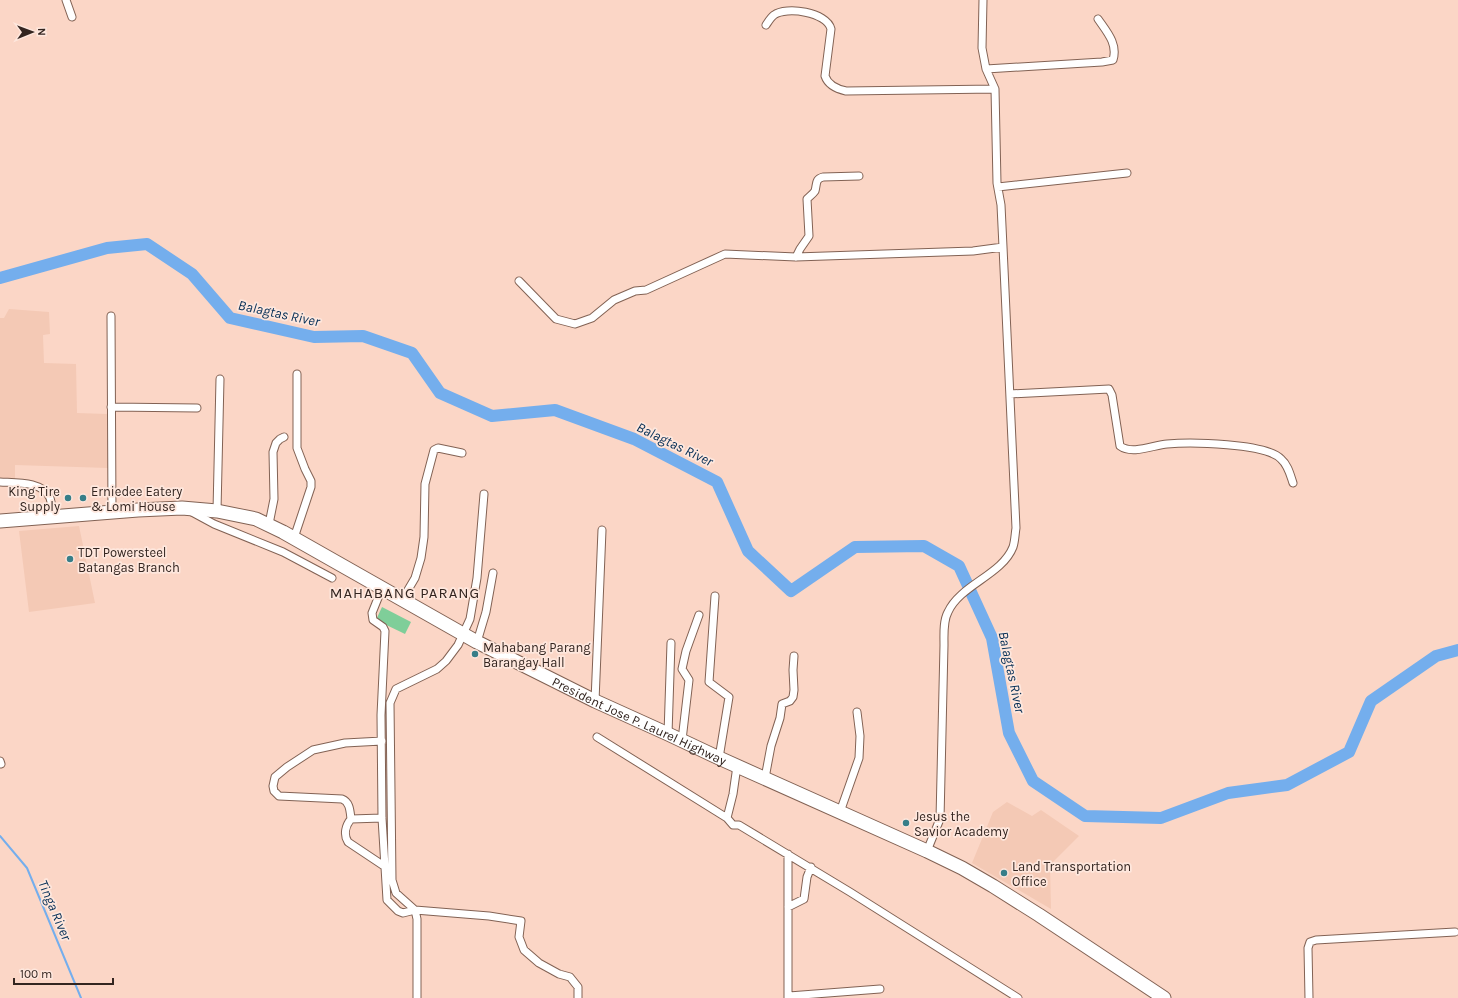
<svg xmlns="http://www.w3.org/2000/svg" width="1458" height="998" font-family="Karla,sans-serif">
<rect width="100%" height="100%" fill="#fbd6c6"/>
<path fill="#f4c9b5" d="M9,309L49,312L50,334L43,335L44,363L76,364L77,413L107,414L108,468L15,465V479H0V318H4Z
M79,526L95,603L29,612L19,531Z
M1007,802L1032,816L1041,810L1079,836L1050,865L1051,909L972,863L993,812Z"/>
<path fill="#7fce99" d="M382,607L411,622L405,634L376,620Z"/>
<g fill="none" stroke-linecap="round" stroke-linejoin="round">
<path stroke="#74aeed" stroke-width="2" d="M0,836L27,868L81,998"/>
<path stroke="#74aeed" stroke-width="12" d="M0,278L107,248L147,244L192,274L230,318L314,337L363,336L412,353L440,393L492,416L555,410L634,439L717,482L748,551L791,591L855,547L924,546L959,566L992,638L1009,733L1033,781L1085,816L1161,818L1228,793L1287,785L1349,752L1371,701L1436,656L1458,650"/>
<g stroke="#826254" stroke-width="9">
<path id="street" d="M66,0L72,17
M766,25C768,22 771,17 774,15C786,6 827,12 831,29L825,76C828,85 837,89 846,91L995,89
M986,69L1102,62L1113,60C1118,44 1107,32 1098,19
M998,187L1127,173
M796,257L800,249L809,236L807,199C810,196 813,194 815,191C817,184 815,179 823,177L859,176
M519,281L556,319L575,324L592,318L614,300L635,291L646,290L725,254L796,257L973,251L1003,247
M111,316L112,512
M1010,394L1109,389L1112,395L1120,446C1132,455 1154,445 1167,444C1190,442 1266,443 1281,459C1288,465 1290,474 1293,483
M111,407L197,408
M0,482C15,483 43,481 50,498C52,504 52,511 53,517
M190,511L214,524L283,552L332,578
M217,511L220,379
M269,524L274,499L273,452L276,443L280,439L284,437
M294,538L311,487V481L305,469L297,448V374
M382,588L372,613L373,620L383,627L385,631L381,715L382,818L387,900L398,911L403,913L415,910L489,916L521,921L519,937L524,950L539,963L559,974L570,977L578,987V998
M715,596L709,682L729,697L719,758
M402,600L415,578L421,558L424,537L425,484L434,450L438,448L462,453
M477,642L486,612L493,573
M595,701L602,530
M668,734L671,643
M597,737L727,818
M682,740L689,680L682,669L686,651L699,615
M0,761L1,764
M737,766L733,794L727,818L733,825H739L850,892L1018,998
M765,778L771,746L780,718L782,704L790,701L793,697L794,690L793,670L794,656
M840,812L859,758L860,736L857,712
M382,818L351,819C350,811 350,802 342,799L279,796L274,791L273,786L275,777L287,767L313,750L345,743L382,741
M351,819C346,825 343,834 348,842L384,866
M927,851L940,819L944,645C944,635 943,621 948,612C960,585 1002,575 1013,547C1015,541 1015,534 1016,528L1003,247L1001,205L997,183L995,89L986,69L982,48L983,0
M788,907L804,899L807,877L811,867
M789,996L880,989
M417,998V919L415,910L396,893L392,880L390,703L396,689L437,669L446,661L458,645L470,619L477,578L484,494
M788,998V854
M1309,998L1308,948L1310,942L1316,940L1455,932"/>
</g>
<g stroke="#826254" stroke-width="15">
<g id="highway">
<path id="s1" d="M0,521L138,510L182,508L217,511L256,519L283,532L477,642L595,701L668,734L719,758L927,851L962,868L993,886L1039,915L1164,998"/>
</g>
</g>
<use href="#street" stroke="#fff" stroke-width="7"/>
<use href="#highway" stroke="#fff" stroke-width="13"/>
</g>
<g fill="#377e88" stroke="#fee7dd" stroke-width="1.5">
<circle cx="68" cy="498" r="4"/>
<circle cx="83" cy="498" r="4"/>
<circle cx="70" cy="559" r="4"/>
<circle cx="475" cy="654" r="4"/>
<circle cx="906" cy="823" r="4"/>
<circle cx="1004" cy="873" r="4"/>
</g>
<g text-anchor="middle" stroke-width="3.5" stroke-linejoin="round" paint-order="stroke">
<g font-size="13" fill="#332520" stroke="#fee7dd" text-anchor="start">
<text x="60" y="496" text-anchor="end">King Tire<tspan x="60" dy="15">Supply</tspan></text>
<text x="91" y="496">Erniedee Eatery<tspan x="91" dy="15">&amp; Lomi House</tspan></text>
<text x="78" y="557">TDT Powersteel<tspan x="78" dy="15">Batangas Branch</tspan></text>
<text x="483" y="652">Mahabang Parang<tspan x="483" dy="15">Barangay Hall</tspan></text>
<text x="914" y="821">Jesus the<tspan x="914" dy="15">Savior Academy</tspan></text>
<text x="1012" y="871">Land Transportation<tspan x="1012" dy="15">Office</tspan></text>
</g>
<g font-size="13" fill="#332520" stroke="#fee7dd">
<text dy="5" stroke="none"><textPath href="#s1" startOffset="691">President Jose P. Laurel Highway</textPath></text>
</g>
<g font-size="14" font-style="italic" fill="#022c54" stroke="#fee7dd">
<text transform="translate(279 313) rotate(12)" y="5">Balagtas River</text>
<text transform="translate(675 444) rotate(26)" y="5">Balagtas River</text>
<text transform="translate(1012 672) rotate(78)" y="5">Balagtas River</text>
<text transform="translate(55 910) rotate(67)" y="5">Tinga River</text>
</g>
<g font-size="15" letter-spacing="1" fill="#332520" stroke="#fee7dd">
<text x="405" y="598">MAHABANG PARANG</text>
</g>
</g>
<g transform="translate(32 32) rotate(89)" stroke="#fee7dd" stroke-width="3" paint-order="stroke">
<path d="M0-3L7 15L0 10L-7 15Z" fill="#332520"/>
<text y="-6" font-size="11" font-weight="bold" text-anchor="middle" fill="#332520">N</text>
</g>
<path d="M14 978v6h99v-6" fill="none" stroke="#332520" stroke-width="2"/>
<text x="20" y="978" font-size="12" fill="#332520" stroke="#fee7dd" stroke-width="3" paint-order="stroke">100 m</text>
</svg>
